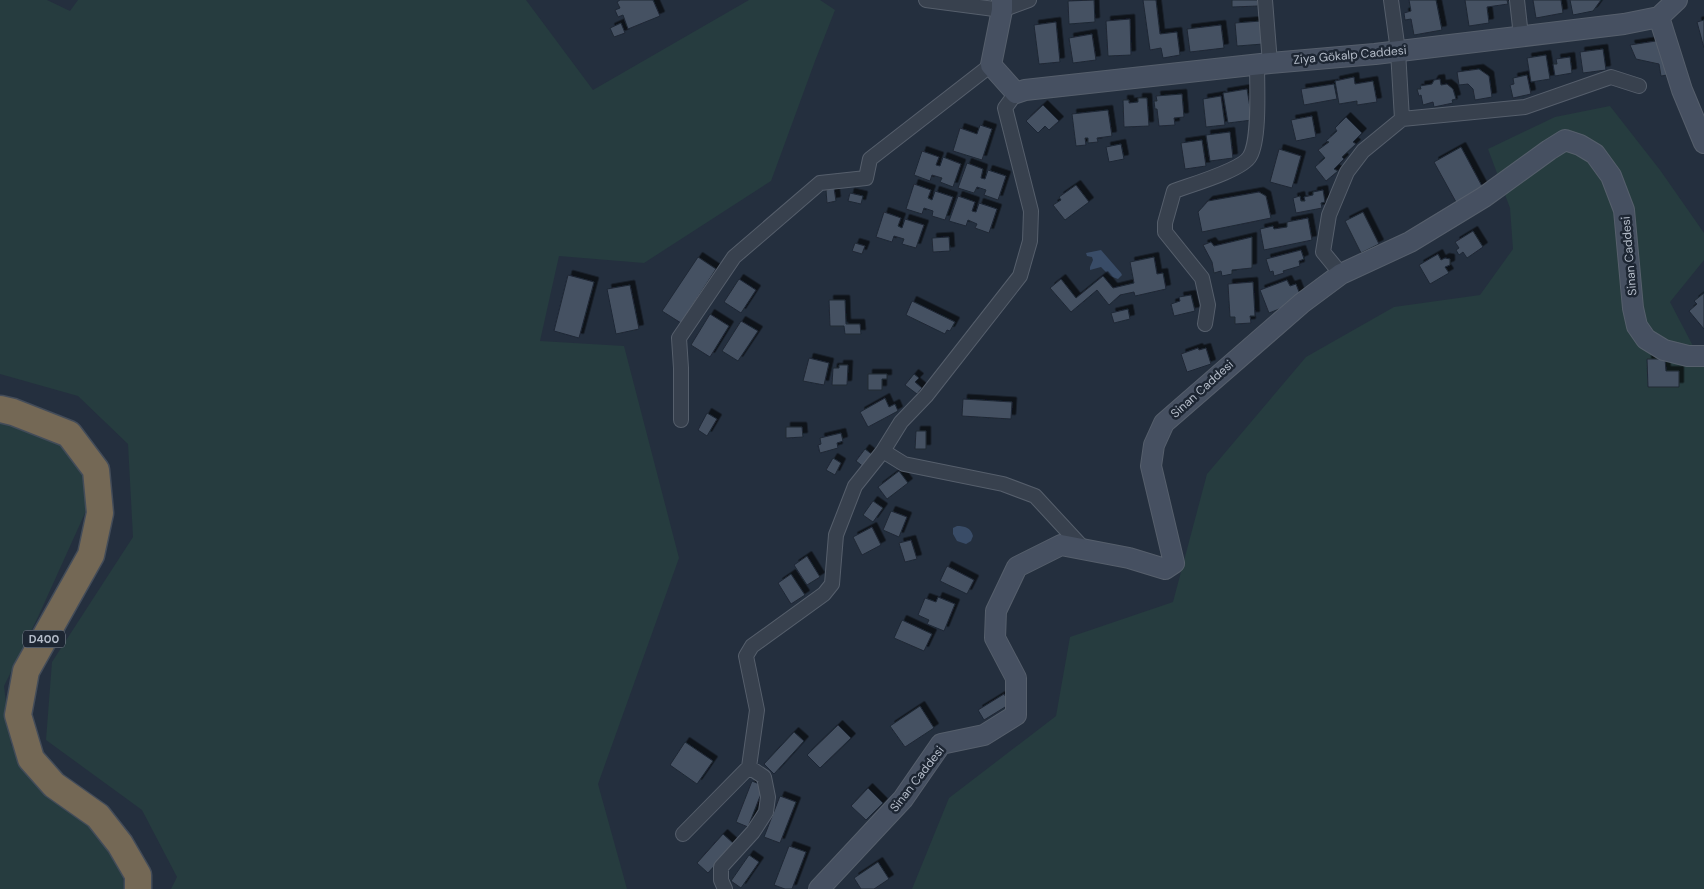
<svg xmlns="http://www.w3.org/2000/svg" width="1704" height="889" font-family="'DM Sans',sans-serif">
<defs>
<filter id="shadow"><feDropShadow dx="4.5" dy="-4.5" stdDeviation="0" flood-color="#0009"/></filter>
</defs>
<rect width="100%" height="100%" fill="#242f3e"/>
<path fill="#263c3f" d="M0,0H47L70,11L78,0H526L593,90L749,0H820L835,10L815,61L771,181L644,263L559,256L540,341L624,346L679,558L598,784L627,889H171L177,877L142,810L46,740L52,662L133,537L128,444L78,396L0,374Z
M1610,106L1660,170L1704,233V260L1670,302L1704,367V889H912L949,798L1056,716L1070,637L1173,602L1207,474L1306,357L1394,307L1480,295L1513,249L1510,208L1488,149L1555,117Z
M0,418L58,437L80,463L90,502L38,617L4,686L11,745L101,829L120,852L124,889H0Z"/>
<path fill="#394c67" d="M1101,250L1121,273L1122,275L1118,279L1110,276L1101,267L1090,270V267L1093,260L1092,257L1087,256L1086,253Z
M957,526C965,526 971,528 973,536L971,541L966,544L957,541L953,534V528Z"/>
<path fill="#455162" stroke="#1f2835" filter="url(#shadow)" d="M620,0H653L660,16L628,29L623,15L618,17L615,10L620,8L617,2Z
M1094,0L1095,22L1069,24L1068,1Z
M1143,0H1156L1160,34L1177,32L1180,55L1163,58L1161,48L1150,50Z
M1232,0H1258V6L1232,7Z
M1409,0H1436L1442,30L1414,35L1411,19L1405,20L1404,13L1411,11Z
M1465,0H1507L1508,4L1487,7L1489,23L1469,26Z
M1533,0H1561L1563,13L1536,18Z
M1570,0H1601L1593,11L1573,15Z
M1130,19L1131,55L1108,56L1106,21Z
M1704,20V48L1697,22Z
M1261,21L1263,44L1237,46L1235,23Z
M1056,22L1060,62L1039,64L1034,25Z
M621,23L625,33L614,37L610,28Z
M1221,25L1224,48L1190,52L1187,29Z
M1092,34L1096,60L1073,63L1069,38Z
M1656,41L1663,54L1667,75L1661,76L1659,64L1636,59L1630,45Z
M1603,49L1606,70L1583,73L1580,52Z
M1546,55L1550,79L1531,82L1527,58Z
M1570,57L1572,73L1555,76L1553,64H1557L1556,59Z
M1479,69L1489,76L1492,97L1475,100L1473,89L1468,84L1459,85L1457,72Z
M1527,75L1531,94L1513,98L1510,85L1514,84L1513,78Z
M1354,77L1355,84L1373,81L1377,102L1357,105V101L1339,104L1335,81Z
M1440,79L1441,85L1447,84L1453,89L1456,99L1452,100L1453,103L1434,107L1433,102L1423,105L1421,95L1419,96L1417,89H1421L1420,86L1432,84L1434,80Z
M1334,84L1337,99L1304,105L1301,89Z
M1247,89L1252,120L1228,123L1223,93Z
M1182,94L1184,117L1174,118L1175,125L1159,126L1157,109H1155L1154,101H1157L1156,96Z
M1221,96L1225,125L1206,127L1203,99Z
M1138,98H1147L1149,126L1124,127L1123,100H1129V103L1138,102Z
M1043,105L1059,121L1049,130L1045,126L1038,133L1026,121Z
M1108,110L1112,136L1097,138L1098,142L1088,143V138H1085L1086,145L1076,146L1072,114Z
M1312,116L1316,137L1296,141L1291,120Z
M1346,117L1362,133L1353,142L1356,144L1342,157L1344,159L1334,169L1338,171L1326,181L1315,167L1325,158L1318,150L1329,142L1326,141L1337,131L1335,128Z
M980,125L992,129L982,160L953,151L960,128L977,134Z
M1230,132L1233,158L1210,161L1206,135Z
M1202,140L1206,166L1185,169L1181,143Z
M1121,144L1124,159L1109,162L1106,147Z
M1461,147L1483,188L1456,202L1434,162Z
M1279,149L1301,156L1292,188L1270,182Z
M922,151L939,157L936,165L940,166L943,157L961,164L953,187L940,182L942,178L932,175L930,181L914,175Z
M967,163L983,169L981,178L985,179L988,170L1006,176L998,200L984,195L986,190L977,187L974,193L958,188Z
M914,184L931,190L928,198L932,200L935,191L953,197L945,220L932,216L933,211L924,208L922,214L906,209Z
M1076,185L1089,202L1065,220L1053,205L1061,200L1059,197Z
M834,188L836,201L827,203L826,190Z
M1323,190L1325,202L1321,203L1322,208L1296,213L1293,198L1300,196L1301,201H1305L1304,197L1313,195V192Z
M1259,192L1266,196L1271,218L1202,232L1198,212L1208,201Z
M850,193L863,196L861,204L848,201Z
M958,196L975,202L972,211L976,212L979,203L997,209L989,233L975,228L977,224L968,220L966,226L949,221Z
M884,212L901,218L898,226L902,228L905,219L924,225L916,248L902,244L904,239L894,236L892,242L876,237Z
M1363,212L1379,244L1361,253L1345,221Z
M1308,218L1312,240L1264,250L1260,229L1273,226L1274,229L1287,227V222Z
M1473,231L1483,247L1467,258L1463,252L1459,255L1456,250L1459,248L1455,242Z
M949,237L950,251L933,252L932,238Z
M1252,237V268L1232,270V274L1222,276L1221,271L1214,273L1212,262L1203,245L1211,242L1214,246Z
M855,243L865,246L862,254L852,251Z
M1301,250L1304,259L1299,261L1300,266L1283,271L1284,273L1274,276L1273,271L1270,272L1266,259Z
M1438,254L1441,260L1445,258L1450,259V265L1445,267L1449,273L1430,284L1419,265Z
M698,257L716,269L681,323L662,311Z
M1154,257L1157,274L1163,273L1166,289L1135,296L1134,292L1120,295L1109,305L1097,290L1071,312L1050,288L1061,279L1076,298L1103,276L1113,288L1134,283L1130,262Z
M568,275L594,282L579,338L554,331Z
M739,279L756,290L741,313L724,302Z
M1287,280L1290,286L1296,284L1302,300L1269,313L1260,290Z
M1253,282L1255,316H1250L1251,323L1235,324V317H1230L1228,284Z
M630,285L639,329L616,334L607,289Z
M1704,293V329L1689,311L1697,304L1694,301Z
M1191,295L1195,311L1174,316L1171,304L1180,301L1179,297Z
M829,300H845L846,324H860L861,334H845L844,326H830Z
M912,301L955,322L950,331L947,330L945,334L906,315Z
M1128,309L1130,319L1114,323L1111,313Z
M710,314L729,326L710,357L691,345Z
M741,321L758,331L738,361L722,351Z
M1198,348L1199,350L1206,348L1211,364L1187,372L1181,354Z
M809,358L829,363L824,385L803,381Z
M1647,359H1665L1666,371H1679V387H1648Z
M839,365H848L847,385H832L833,368H839Z
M868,374H887V379H882V390H868Z
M914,374L919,378L915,382L922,388L917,394L905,385Z
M885,398L889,407L895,404L898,411L868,427L860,412Z
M963,399L1012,402L1011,419L962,416Z
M707,413L717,419L707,436L698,430Z
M786,427H802L803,437L786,438Z
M916,431H926V449H915Z
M841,433L843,441L837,443L838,448L820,453L818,445L821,444L820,438Z
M865,449L874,456L865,468L856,461Z
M833,458L841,463L835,475L826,470Z
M899,471L908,483L887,499L878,487Z
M873,501L883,508L873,522L863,515Z
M891,511L907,517L899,537L883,530Z
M872,527L881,545L862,555L853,537Z
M911,540L917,559L905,562L899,543Z
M807,556L820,577L807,585L794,565Z
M947,566L974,580L967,594L940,581Z
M791,574L805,595L791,604L778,583Z
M938,597L955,604L944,631L927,624L929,620L918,615L925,598L936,602Z
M902,620L932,634L924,651L894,638Z
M1004,694L1010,704L984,720L978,710Z
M920,706L934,728L905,747L890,726Z
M838,725L851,738L820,768L807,755Z
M794,732L804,741L774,774L764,764Z
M685,742L713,761L697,784L670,765Z
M752,781L764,786L748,827L736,822Z
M868,788L883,803L866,820L851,806Z
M780,796L796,802L780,843L764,837Z
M723,834L734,844L708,873L697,863Z
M789,846L806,852L792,889H785L774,885Z
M749,855L759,862L741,888L731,881Z
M878,862L889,879L874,889H861L854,878Z"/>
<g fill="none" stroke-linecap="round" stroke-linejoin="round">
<g stroke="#565f6c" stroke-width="16">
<path id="street" d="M926,0L1002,10L1029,0
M1265,0L1270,63
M1391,0L1398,51L1402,119
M1517,0L1521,36
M1341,274L1323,252L1329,215L1347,172L1363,151L1402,119L1525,107L1611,77L1639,86
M1205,324L1208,305L1202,278L1165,232V223L1174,191C1190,185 1243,170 1250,156C1260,139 1257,85 1257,64
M681,420V368L679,338L734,257L820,183L866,178L870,159L991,65
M883,451L904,464L1003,484L1035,496L1084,549
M683,834L749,767L757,710L746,656L752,646L824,594L832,584L836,535L855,486L883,451L901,422L926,396L1020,276L1030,241L1031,211L1005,108L1016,93
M725,889L721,880V867L753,832L766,812L768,797L764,777L749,767"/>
</g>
<g stroke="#565f6c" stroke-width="22">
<path id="secondary" d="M1002,0V10L991,65L1016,93L1025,90L1270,63L1375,54L1624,24L1659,17L1677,0
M1659,17L1682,90L1704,143
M819,889L903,799L941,744L984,735L1016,715V678L995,638L996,611L1017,567L1061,545L1129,558L1165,569L1174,563L1151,466L1154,445L1164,423L1302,303L1341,274L1410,242L1484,197L1549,150L1565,140L1580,145L1595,154L1611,176L1624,210L1633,308L1637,326L1646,339L1664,350L1688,356H1704"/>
</g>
<g stroke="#434c59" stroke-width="29">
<path id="highway" d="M0,409L13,412L69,434L96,470L100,513L91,555L26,671L18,715L31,759L54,785L98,816L120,844L138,875V889"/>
</g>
<use href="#street" stroke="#38414e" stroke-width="14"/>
<use href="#secondary" stroke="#465061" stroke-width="20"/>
<use href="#highway" stroke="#746855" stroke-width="26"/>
</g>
<g text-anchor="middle" stroke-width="5" stroke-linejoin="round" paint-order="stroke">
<rect fill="#1d2633" stroke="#878f9c" stroke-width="1" x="23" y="630.5" width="42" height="17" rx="4"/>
<g font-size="11" font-weight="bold" fill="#b4bcc9">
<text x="44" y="643">D400</text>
</g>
<g font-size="12" fill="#b4bcc9" stroke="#1d2633">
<text transform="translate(1350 55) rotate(-5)" y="4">Ziya Gökalp Caddesi</text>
<text transform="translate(1629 256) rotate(-95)" y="4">Sinan Caddesi</text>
<text transform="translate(1202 389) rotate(-42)" y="4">Sinan Caddesi</text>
<text transform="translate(917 779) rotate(-52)" y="4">Sinan Caddesi</text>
</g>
</g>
</svg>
